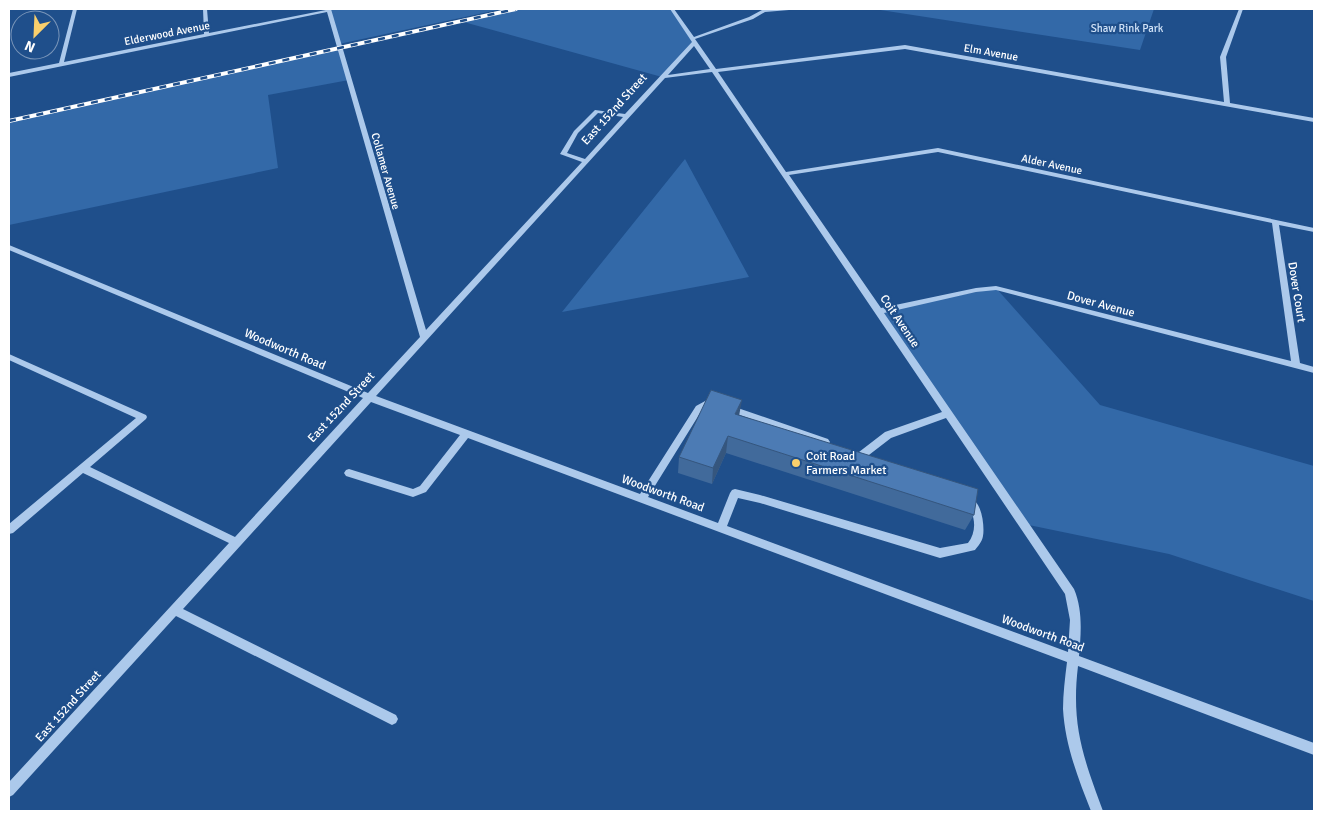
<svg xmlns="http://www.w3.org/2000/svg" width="1323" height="820" font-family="Signika,sans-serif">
<rect width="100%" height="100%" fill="#1f4f8b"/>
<path fill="#3369a8" d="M329,9H425L426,10L502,9L339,44Z
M516,9H672L694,43L662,77L460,21Z
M874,9H1154L1140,50Z
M340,48L349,80L268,95L278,168L9,225V121Z
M685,159L749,277L562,312Z
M996,288L1100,405L1314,466V601L1169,554L1024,524L880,311Z"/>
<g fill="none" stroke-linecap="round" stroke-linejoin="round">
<path fill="#acc9eb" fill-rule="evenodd" d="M73,9H77L64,62L204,34L203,9H207L209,33L331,9L426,330L582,162L560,154L574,131L595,110L625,114L692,42L670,9H674L694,37L749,17L762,10L791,9L789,10L765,12L753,19L695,39L716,69L905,45L1224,102L1220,57L1239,9H1243L1226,57L1230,103L1314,118V122L905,49L718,72L786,172L938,148L1314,228V232L1279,225L1300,363L1314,367V373L996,290L976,292L884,313L1074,589C1083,610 1081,634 1079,656L1314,743V755L1078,666C1071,725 1083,757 1103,811H1091C1078,778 1065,745 1063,709C1063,694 1065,678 1067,662L468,438L426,492L413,497L346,476L344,473L346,470L349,469L413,489L420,486L460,435L371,402L183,609L396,715L398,719L396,723L392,725L388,723L176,616L13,795L9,797V782L229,543L83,473L13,533L9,534V524L136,418L9,360V354L146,415L147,417L146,419L90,467L235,537L363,398L9,250V245L368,393L420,337L327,12L9,77V73L59,63ZM694,46L710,69L668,75ZM712,72L942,412L885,432L859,452L857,455L859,458H865L891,438L946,418L1065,594L1070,620L1068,652L727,526L738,498L760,503L940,558L975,550C978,546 982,542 983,536C985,525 981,494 965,498L963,501C965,505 969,507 971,511C976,522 975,534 968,543L940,548L760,495L735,489L732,490L730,493L718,523L648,497L702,410L708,406H717L718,404L717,402L707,400L696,406L640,494L376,396L665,78ZM598,113L623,117L585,159L567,153L578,133ZM938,152L1272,223L1291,361L996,286L976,288L881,308L789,175Z
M729,405L828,439L830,442L828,445L825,446L726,410L725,408L726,406Z"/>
<g stroke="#fff" stroke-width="4">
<path id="rail" d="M9,121L516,9"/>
</g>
<use href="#rail" stroke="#1f4f8b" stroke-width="2.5" stroke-dasharray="7" stroke-linecap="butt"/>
</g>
<path fill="#416a9b" d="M739,415L974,515L965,530L726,453L712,484L678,473L679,457Z"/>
<path fill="#35567e" d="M742,400L739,416L735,414Z
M728,436L726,453L712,484L713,468Z"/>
<path fill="#4c7bb4" stroke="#35567e" d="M711,390L742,400L735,414L978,489L974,515L728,436L713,468L679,457Z"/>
<circle fill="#f9cf6c" stroke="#1f4f8b" stroke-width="2" cx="796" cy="463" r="5"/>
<g text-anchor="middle" stroke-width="4.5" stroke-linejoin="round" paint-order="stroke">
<g font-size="11" fill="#d1e3f8" stroke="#1f4f8b">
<text x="1127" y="32">Shaw Rink Park</text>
</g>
<g font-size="11" fill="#fff" stroke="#1f4f8b">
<text transform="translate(167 33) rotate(-11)" y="4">Elderwood Avenue</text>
<text transform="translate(991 52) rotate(10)" y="4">Elm Avenue</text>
<text transform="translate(1052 164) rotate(12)" y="4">Alder Avenue</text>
<text transform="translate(386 171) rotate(74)" y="4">Collamer Avenue</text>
</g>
<g font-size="12" fill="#fff" stroke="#1f4f8b">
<text transform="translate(614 109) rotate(-48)" y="4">East 152nd Street</text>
<text transform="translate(1297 292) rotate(81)" y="4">Dover Court</text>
<text transform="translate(1101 304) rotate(15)" y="4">Dover Avenue</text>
<text transform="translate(900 321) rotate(56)" y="4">Coit Avenue</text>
<text transform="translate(285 349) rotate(23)" y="4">Woodworth Road</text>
<text transform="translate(341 407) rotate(-47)" y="4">East 152nd Street</text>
<text transform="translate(663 493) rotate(20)" y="4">Woodworth Road</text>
<text transform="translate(1043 633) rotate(20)" y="4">Woodworth Road</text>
<text transform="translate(68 706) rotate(-48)" y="4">East 152nd Street</text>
</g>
<g font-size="12" fill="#fff" stroke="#1f4f8b" text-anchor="start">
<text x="806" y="460">Coit Road<tspan x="806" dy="14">Farmers Market</tspan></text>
</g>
</g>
<rect width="1323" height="820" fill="none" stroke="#ffffff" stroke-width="20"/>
<g transform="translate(35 35) rotate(204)"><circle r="24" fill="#1f4f8b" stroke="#7995b9"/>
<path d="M0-4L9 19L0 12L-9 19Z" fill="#f9cf6c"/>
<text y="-8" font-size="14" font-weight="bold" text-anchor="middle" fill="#ffffff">N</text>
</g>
</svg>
